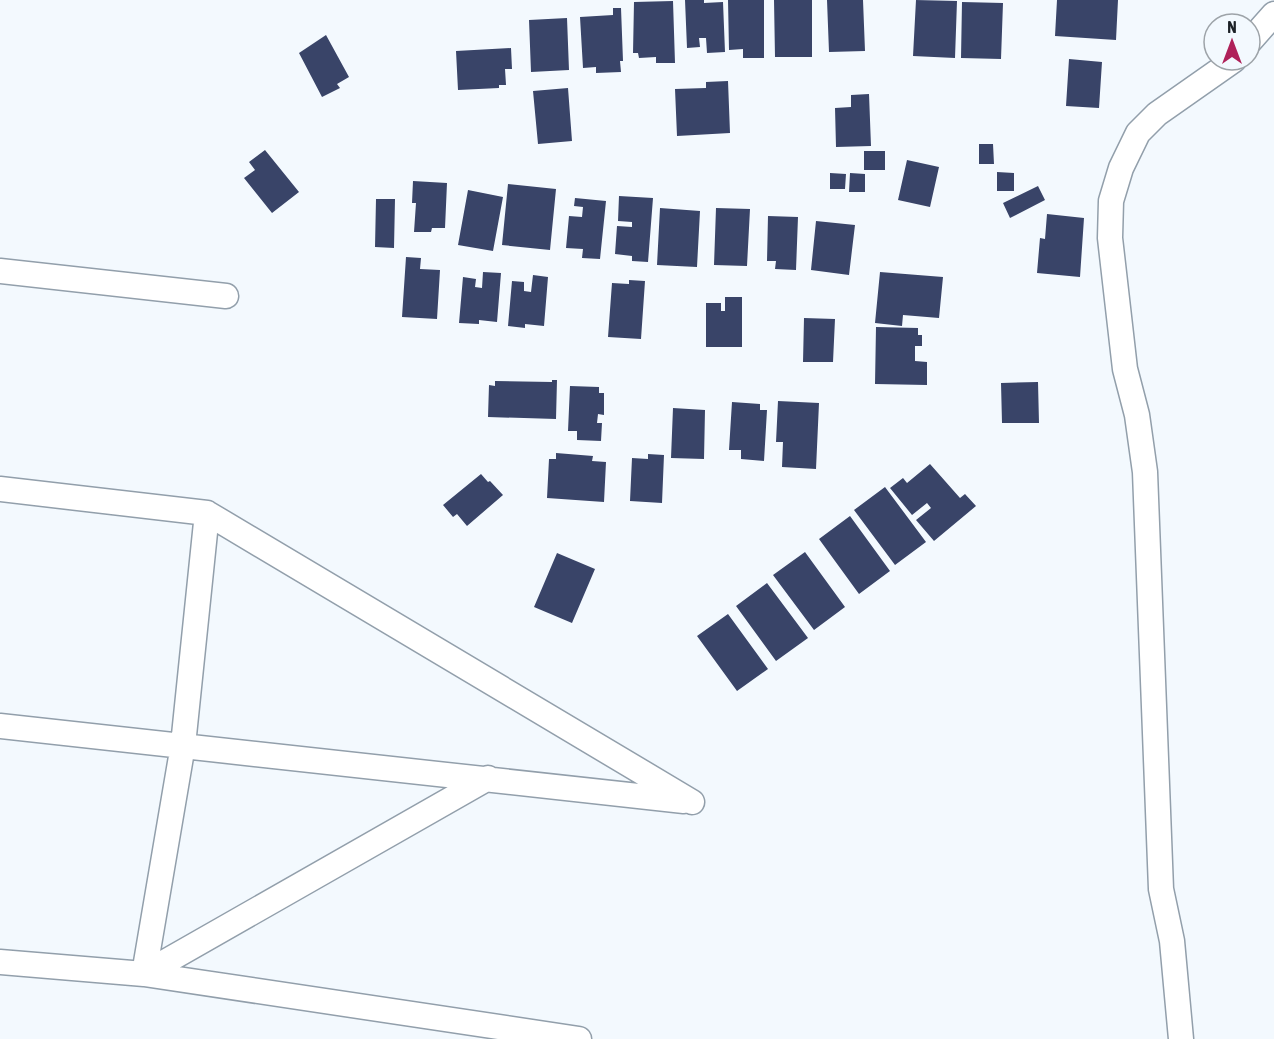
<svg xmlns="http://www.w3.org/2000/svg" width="1274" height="1039" font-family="'Asap Condensed',sans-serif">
<rect width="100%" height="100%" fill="#f3f9fe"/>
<path fill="#394468" d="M685,0H704V3L723,2L725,52L707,53L706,38H699L700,47L687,48Z
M728,0H764V58H743V49L729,50Z
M774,0H812V57H775Z
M827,0H863L865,51L829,52Z
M916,0L957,1L955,58L913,56Z
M1057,0H1118L1116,40L1055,36Z
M673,1L675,63H656V57L639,58L638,53H633L634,2Z
M962,2L1003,3L1001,59L961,58Z
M613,8H621L623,61H620L621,72L596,73V67L583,68L580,17L613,15Z
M567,18L569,70L531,72L529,20Z
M326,35L349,77L337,84L340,88L322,97L299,53Z
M511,48L512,69H505L506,85H499V88L458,90L456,51Z
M1069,59L1102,62L1099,108L1066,106Z
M728,81L730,133L677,136L675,89L706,88V82Z
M568,88L572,141L538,144L533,91Z
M869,94L871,146L836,147L835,108L851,107V95Z
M979,144H993L994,164H979Z
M265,150L299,192L272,213L244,178L255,170L249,162Z
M864,151H885V170H864Z
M907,160L939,167L930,207L898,200Z
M997,172L1014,173V191H997Z
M830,173L846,174L845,189H830Z
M850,173L865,174V192H849Z
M413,181L447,183L445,228H432L431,232H414L416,203H412Z
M508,184L556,189L550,250L502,245Z
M1038,186L1045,200L1010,218L1003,203Z
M468,190L503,197L493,251L458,245Z
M619,196L653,198L648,262L632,261V256L615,254L617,226L632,227V222L618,221Z
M575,198L606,201L600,259L582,258L583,249L566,248L569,216L582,217L583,207L574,206Z
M376,199H395L394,248L375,247Z
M660,208L700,211L697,267L657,265Z
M716,208L750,209L747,266L714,265Z
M1047,214L1084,218L1080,277L1037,273L1040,238L1045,239Z
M768,216L798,217L796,270L775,269L776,261H767Z
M816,221L855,225L849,275L811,270Z
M406,257L421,258L420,269L440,270L437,319L402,317Z
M483,272L501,273L497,322L479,320V324L459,323L463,277L476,279L475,287L482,288Z
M880,272L943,277L939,318L903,315L902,326L875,323Z
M533,275L548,277L544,326L525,324V328L508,326L512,281L524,282V291L531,292Z
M629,280L645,281L641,339L608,337L612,283L629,284Z
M725,297H742V347H706V303H721V311H725Z
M804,318L835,319L833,362H803Z
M876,327L918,328V335H922V346H915V361L927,362V385L875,384Z
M552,380H557L556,419L488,417L489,385L495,386V381L552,382Z
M1038,382L1039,423H1002L1001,383Z
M570,386L599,387V393H604V415L598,414L597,423H602L601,441L577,440V431H568Z
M778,401L819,403L816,469L782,467L783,442H776Z
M732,402L760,404V410H767L764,461L741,459V450H729Z
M673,408L705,410L704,459L671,458Z
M556,453L593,456L592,461L606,462L604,502L547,498L549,459H556Z
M648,454L664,455L662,503L630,501L632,458L648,459Z
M930,464L960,498L965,494L976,506L934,541L916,520L931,508L927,503L912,515L890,488L903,478L907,483Z
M481,474L488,482L490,481L503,495L467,526L457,514L453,517L443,505Z
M885,487L926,542L895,565L854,510Z
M850,516L890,571L859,594L819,539Z
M805,552L845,607L814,630L773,575Z
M557,553L595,569L572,623L534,607Z
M767,583L808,638L776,661L736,606Z
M728,614L768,669L737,691L697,636Z"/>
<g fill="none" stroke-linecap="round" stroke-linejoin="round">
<g stroke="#929fab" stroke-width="27">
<path id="minor" d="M1250,41L1274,14
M0,271L226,296
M0,489L207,513L692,802
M0,726L684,801
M0,962L144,974L579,1039
M144,974L183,745L207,513
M144,974L488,778
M1181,1039L1172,941L1161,889L1145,472L1137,415L1125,369L1110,238L1111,201L1121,168L1138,133L1157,114L1234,60"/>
</g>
<use href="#minor" stroke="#fff" stroke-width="24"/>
</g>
<g transform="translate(1232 42)"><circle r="28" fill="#f3f9fe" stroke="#9da3a8" stroke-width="1.5"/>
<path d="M0-4.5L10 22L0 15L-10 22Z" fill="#af2159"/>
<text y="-9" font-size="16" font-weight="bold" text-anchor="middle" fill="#1c2126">N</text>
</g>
</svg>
